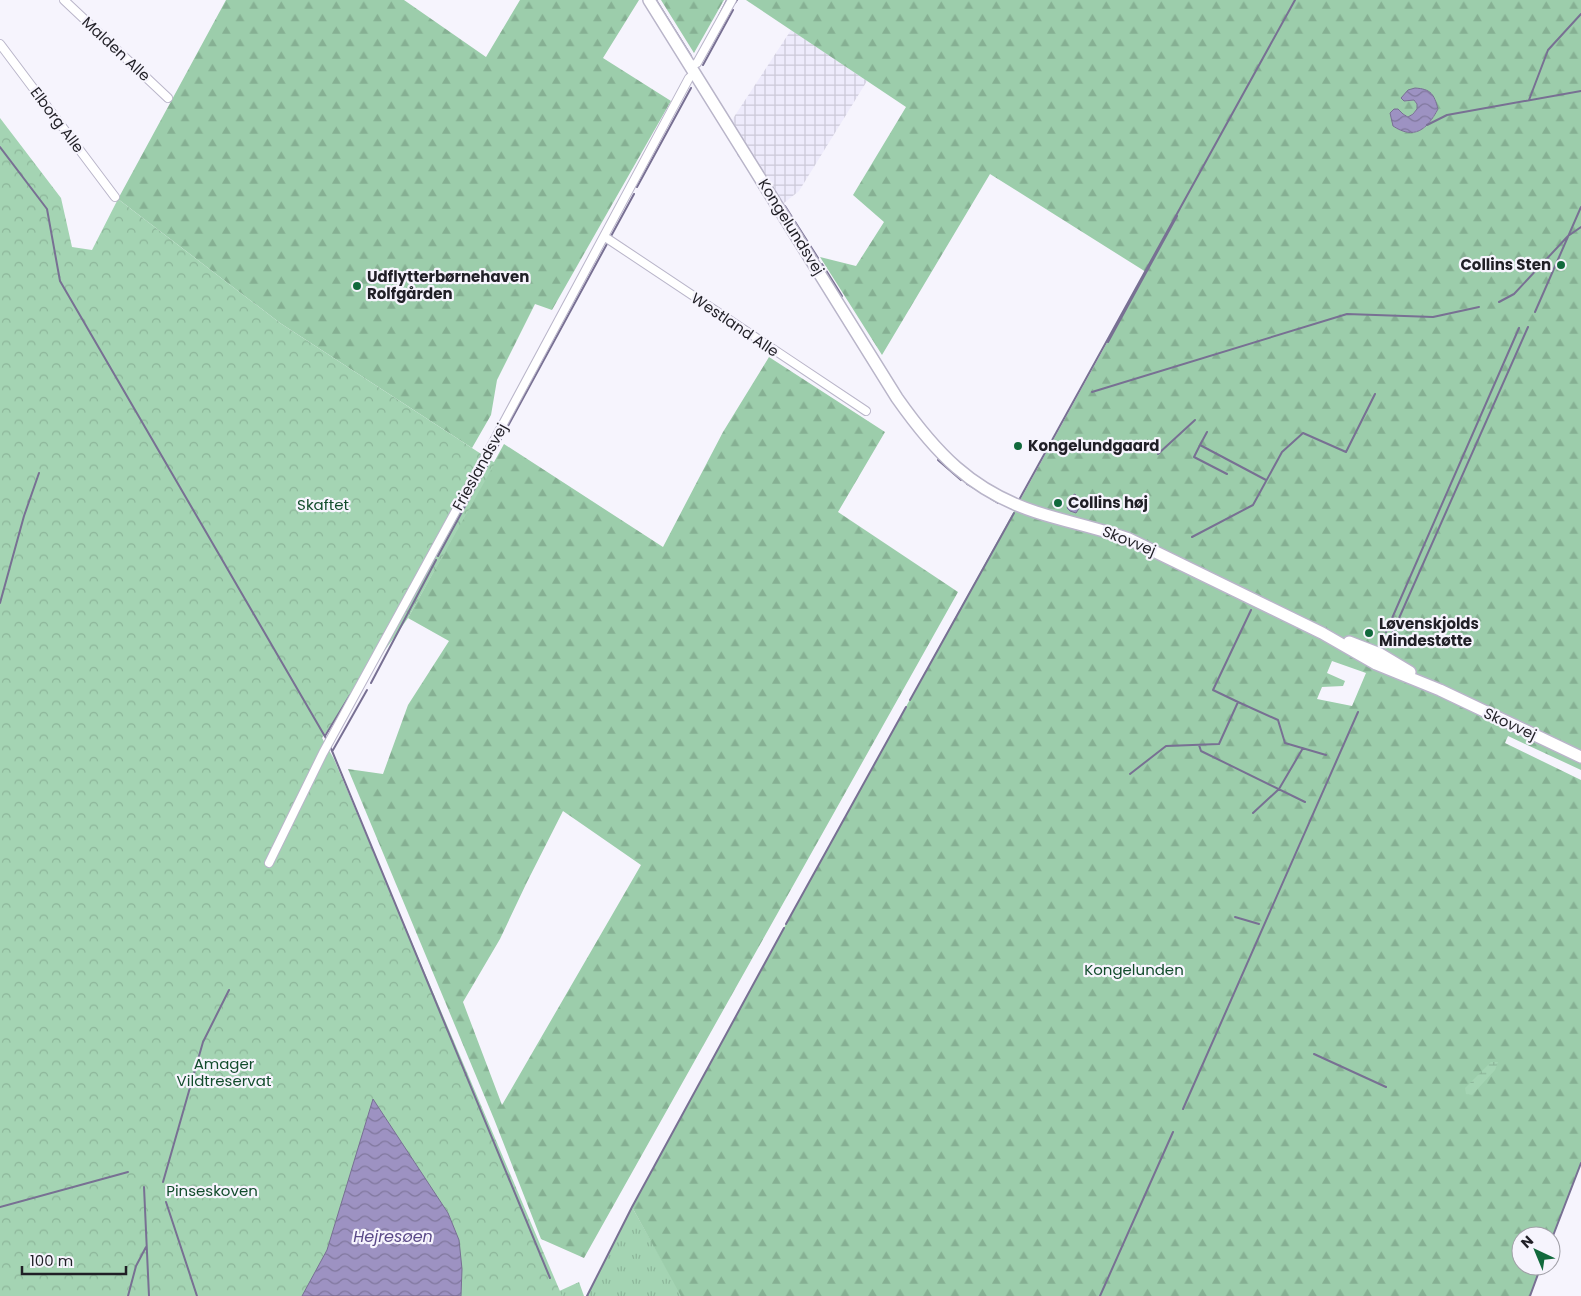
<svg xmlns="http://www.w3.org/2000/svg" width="1581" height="1296" font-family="Poppins,sans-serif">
<defs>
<pattern id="industrial-grid" width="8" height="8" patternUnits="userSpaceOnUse" patternTransform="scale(1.25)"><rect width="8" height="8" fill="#eeebfc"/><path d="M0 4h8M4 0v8" fill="none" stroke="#ccc9d8"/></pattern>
<pattern id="grass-tufts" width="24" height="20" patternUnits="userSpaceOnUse" patternTransform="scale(1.25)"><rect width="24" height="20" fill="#a4d4b3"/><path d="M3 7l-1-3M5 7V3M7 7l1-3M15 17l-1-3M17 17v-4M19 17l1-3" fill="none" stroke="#8db69a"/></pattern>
<pattern id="forest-firs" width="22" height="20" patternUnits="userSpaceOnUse" patternTransform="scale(1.25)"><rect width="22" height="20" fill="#9ccdab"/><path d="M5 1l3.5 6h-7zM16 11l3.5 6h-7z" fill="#86b093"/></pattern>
<pattern id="wetland-marsh" width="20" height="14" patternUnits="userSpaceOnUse" patternTransform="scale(1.25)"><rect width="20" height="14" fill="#a4d4b3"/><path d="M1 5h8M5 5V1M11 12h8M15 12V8" fill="none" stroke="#8db69a"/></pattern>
<pattern id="park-crowns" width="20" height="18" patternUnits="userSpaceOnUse" patternTransform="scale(1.25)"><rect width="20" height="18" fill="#a4d4b3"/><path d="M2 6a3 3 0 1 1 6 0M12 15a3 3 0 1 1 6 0" fill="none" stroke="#8db69a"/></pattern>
<pattern id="water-waves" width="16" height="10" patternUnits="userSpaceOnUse" patternTransform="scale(1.25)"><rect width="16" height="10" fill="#9d92c2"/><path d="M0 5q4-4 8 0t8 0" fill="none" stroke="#80779d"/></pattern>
</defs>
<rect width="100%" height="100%" fill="#f6f4fd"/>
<path fill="url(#industrial-grid)" d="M791,30L867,81L799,191L784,203L732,120Z"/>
<path fill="url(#grass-tufts)" d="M632,1207L681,1294V1296H587Z
M579,1282L584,1296H556L555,1293Z"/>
<path fill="url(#forest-firs)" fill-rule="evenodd" d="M226,0H404L486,57L520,0H639L603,58L671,101L552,310L535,304L497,380L491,415L472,448L280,323L118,199Z
M661,0H724L694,53Z
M746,0H1581V770L1508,736L1505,743L1581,780V1163L1551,1241V1236H1521V1266H1541L1530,1296H681L632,1207L786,924L1146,272L990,174L882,355L820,257L856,266L884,222L853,195L906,107ZM1431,93L1438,109C1428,130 1414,140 1393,126L1398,109L1403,114L1409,117L1418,109L1417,104L1414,100L1404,101ZM1332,661L1366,673L1352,706L1317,699L1322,687L1343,686L1345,681L1327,673Z
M769,357L885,432L838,512L958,592L584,1258L541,1239L494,1119L348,769L383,774L408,705L449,641L408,618L504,444L663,547L723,432ZM563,811L641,865L502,1105L463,1002L500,939L527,882Z"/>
<path fill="url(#wetland-marsh)" d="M1491,1062H1498L1495,1070L1472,1095L1466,1094L1465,1088Z"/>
<path fill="url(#park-crowns)" d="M0,118L61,198L72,247L92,250L118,199L280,323L495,463L408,618L322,738L334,759L562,1296H0Z"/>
<path fill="url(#water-waves)" stroke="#787093" d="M1415,88C1431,89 1434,94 1438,109C1427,130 1414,140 1393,126L1390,113L1394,109H1398L1403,114L1408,117L1413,114L1417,109V104L1414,100L1404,101L1401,98L1408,90Z
M1075,494L1080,507L1076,513L1070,511L1067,508L1073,495Z
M373,1099L448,1213L459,1240L462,1269L461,1296H302L327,1250Z"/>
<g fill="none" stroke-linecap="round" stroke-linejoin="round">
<path stroke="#787093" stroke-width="2" d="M656,0L691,56
M735,3L737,0
M719,16L727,0
M703,65L733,10
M1529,100L1548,50L1581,14
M1427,125L1447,115L1581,91
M0,147L47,209L60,281L327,740
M738,154L741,158
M637,187L691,88
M785,206L818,258
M610,238L634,194
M822,264L842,296
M1499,302L1514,294L1568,236L1581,227
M1535,312L1581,207
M1108,342L1177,216
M1092,392L1347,314L1433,317L1479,307
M503,435L608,242
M1200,445L1207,432
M1158,454L1195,420
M938,460L961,480
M1227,474L1194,457L1200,445L1266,480
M967,484L979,491
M990,498L998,503
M1019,500L1295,0
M1192,537L1253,505L1282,452L1303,433L1346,452L1375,394
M438,556L501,440
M0,603L24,516L39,473
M1386,632L1519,328
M1388,643L1528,327
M371,683L436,560
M910,700L1014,513
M1238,702L1278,720L1285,743L1326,755
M325,736L350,695
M1199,745L1201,751L1305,802
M330,746L550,1278
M333,750L367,690
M1130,774L1166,746L1219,744L1238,702L1213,690L1251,610
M1253,813L1279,789L1303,748
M1235,917L1259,924
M786,924L906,707
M1314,1054L1386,1087
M1183,1109L1358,712
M163,1182L203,1042L229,990
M144,1187L149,1296
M166,1202L197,1296
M0,1207L128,1172
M1551,1241L1581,1163
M128,1296L136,1266L146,1247
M587,1296L632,1207L784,928
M1100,1296L1173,1132
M1530,1296L1541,1266"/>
<g stroke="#b9b5c9" stroke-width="10">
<path id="street" d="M64,0L168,98
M0,44L115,197
M691,66L697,63L732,0
M605,237L866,411
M269,863L323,753L482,463L689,78L695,73"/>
</g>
<g stroke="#b9b5c9" stroke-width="14">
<path id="secondary" d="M649,0L897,398C935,452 971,491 1036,512C1067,522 1098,528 1129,539L1322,633L1376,664L1440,690L1581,757
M1349,642L1380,654L1410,672"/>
</g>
<use href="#street" stroke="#fff" stroke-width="8"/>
<use href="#secondary" stroke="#fff" stroke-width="11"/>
</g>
<g fill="#11693c" stroke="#f6f4fd" stroke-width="2">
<circle cx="1561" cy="265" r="5"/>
<circle cx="357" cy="286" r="5"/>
<circle cx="1018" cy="446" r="5"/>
<circle cx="1058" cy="503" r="5"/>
<circle cx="1369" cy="633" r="5"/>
</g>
<g text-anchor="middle" stroke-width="4.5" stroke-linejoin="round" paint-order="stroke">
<g font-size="15" fill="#201f26" stroke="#f6f4fd">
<text transform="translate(116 49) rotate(43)" y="5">Malden Alle</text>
<text transform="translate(57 120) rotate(53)" y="5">Elborg Alle</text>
<text transform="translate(791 227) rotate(58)" y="5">Kongelundsvej</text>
<text transform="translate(735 325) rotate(34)" y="5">Westland Alle</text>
<text transform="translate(480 467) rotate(-61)" y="5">Frieslandsvej</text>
<text transform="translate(1129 541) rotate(22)" y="5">Skovvej</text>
<text transform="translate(1510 724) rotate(25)" y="5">Skovvej</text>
</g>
<g font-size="15" font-weight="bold" fill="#201f26" stroke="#f6f4fd" text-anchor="start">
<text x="1551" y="270" text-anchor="end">Collins Sten</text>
<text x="367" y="282">Udflytterbørnehaven<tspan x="367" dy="17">Rolfgården</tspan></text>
<text x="1028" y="451">Kongelundgaard</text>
<text x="1068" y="508">Collins høj</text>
<text x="1379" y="629">Løvenskjolds<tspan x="1379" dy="17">Mindestøtte</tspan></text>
</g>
<g font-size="15" fill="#124c2c" stroke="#f6f4fd">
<text x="323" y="510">Skaftet</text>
<text x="1134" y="975">Kongelunden</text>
<text x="224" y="1069">Amager<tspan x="224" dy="17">Vildtreservat</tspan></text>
<text x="212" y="1196">Pinseskoven</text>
</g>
<g font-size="16" font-style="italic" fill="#5a4988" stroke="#f6f4fd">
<text x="393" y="1242">Hejresøen</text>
</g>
</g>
<g transform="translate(1536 1251) rotate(316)"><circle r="24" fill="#f6f4fd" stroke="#a09fa7"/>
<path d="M0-4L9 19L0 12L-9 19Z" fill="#11693c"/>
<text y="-8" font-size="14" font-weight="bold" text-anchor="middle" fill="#201f26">N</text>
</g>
<path d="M22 1266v8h104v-8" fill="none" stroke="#201f26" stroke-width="2.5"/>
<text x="30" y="1266" font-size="15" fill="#201f26" stroke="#f6f4fd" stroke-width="4" paint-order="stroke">100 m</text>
</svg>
